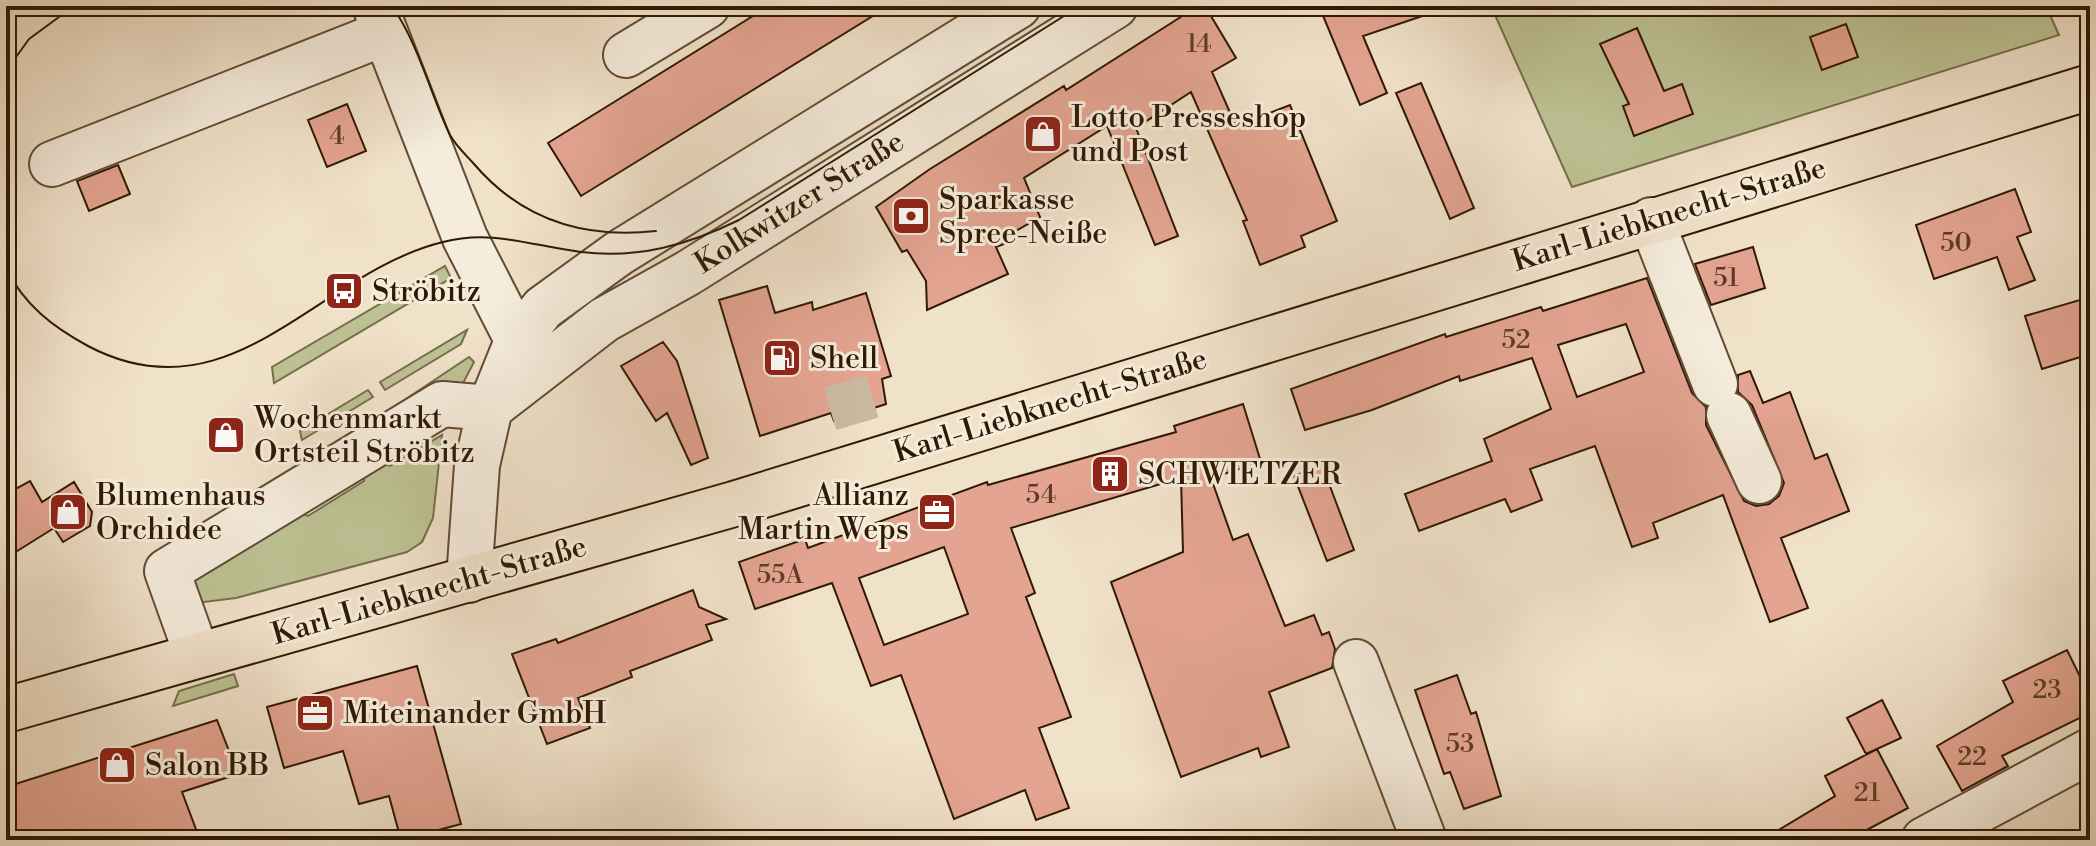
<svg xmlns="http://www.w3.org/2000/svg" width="2096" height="846" font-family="'Libre Bodoni',serif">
<rect width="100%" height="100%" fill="#f0e1c9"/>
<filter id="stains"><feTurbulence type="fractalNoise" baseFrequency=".0025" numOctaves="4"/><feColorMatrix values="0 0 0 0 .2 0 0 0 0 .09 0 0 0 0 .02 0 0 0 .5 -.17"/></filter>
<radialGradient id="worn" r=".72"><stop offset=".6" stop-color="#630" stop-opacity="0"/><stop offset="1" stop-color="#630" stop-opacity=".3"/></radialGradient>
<path fill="#bdc294" stroke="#766e4b" stroke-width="2" d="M1491,6H2046L2059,35L1572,187Z
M445,266L451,278L274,383L272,367Z
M467,330L461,344L385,390L380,382Z
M469,357L474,362L460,389L399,416L388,411Z
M368,390L373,397L302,440L300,431Z
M442,435L433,518L422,542L407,552L236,598L196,603L194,578L291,509L308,516L364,481V465L373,459L390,466Z
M234,674L238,686L173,706L179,691Z"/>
<path fill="#e3a491" stroke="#301902" stroke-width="2" fill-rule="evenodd" d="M769,6H889L581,196L548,143Z
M1198,6H1205L1236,58L1212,72L1236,126L1290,105L1337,221L1301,236L1305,247L1260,265L1243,221L1247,220L1191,92L1136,128L1178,236L1155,245L1107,126L1024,178L1040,217L1002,239L1004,244L996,247L1008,274L927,310L926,281L907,250L902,252L876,207L930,169L1064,86L1066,90Z
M1319,6H1436L1437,11L1363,36L1387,93L1360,105Z
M1846,24L1858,57L1822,70L1810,37Z
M1637,28L1664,91L1682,84L1693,114L1634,136L1623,106L1629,104L1600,44Z
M1421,83L1474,208L1450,219L1396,93Z
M347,104L366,151L327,167L308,120Z
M118,165L130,194L89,211L77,181Z
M2015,189L2031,232L2017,237L2035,280L2009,290L1997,257L1934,279L1916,225Z
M1753,247L1765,288L1711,305L1695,264Z
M1647,278L1692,393L1706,407V425L1744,501L1756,506L1769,504L1779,496L1784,483L1752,405L1738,392V375L1750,371L1763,403L1790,392L1815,459L1827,454L1849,511L1781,538L1808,608L1770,622L1723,495L1653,523L1658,538L1632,547L1595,446L1530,469L1542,500L1511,512L1505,499L1419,531L1405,494L1492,461L1484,439L1551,409L1532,358L1460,381L1459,376L1372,410L1305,430L1291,389L1445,334L1446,337L1541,307L1543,311ZM1626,324L1644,372L1577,397L1558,345Z
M767,286L775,313L812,302L813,310L866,293L891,376L882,379L886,404L834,421L831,413L760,436L719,300Z
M2090,297V354L2042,369L2025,316Z
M663,342L677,361L708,458L691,465L667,413L656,421L621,366Z
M1243,404L1261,462L1211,478L1233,540L1248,534L1285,626L1314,615L1322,635L1329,632L1335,649L1332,668L1269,692L1289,747L1261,757L1258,748L1181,777L1111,582L1183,552L1181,478L1011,528L1035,593L1026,597L1071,717L1039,728L1069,808L1036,820L1025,790L954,819L901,675L871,686L832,583L755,609L739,562L805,539L808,548L987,482L988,485L1176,432L1174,426ZM944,547L968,614L884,645L859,578Z
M1322,465L1354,550L1327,561L1294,476Z
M30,481L42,502L74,482L92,512L90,526L63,542L54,528L6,558V494Z
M693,590L699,607L726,619L706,625L712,640L630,671L632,677L578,698L590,728L547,744L512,654L556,639L558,643Z
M2067,650L2090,697V713L2002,756L2008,766L1962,791L1937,746L2013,702L2003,681Z
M417,666L461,824L401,840L389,796L359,804L343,751L284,768L267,707Z
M1457,675L1471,714L1476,712L1501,796L1464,809L1450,772L1444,774L1415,690Z
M1882,700L1901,738L1866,754L1847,718Z
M217,720L238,774L182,792L200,840H86L85,830L48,840H6V787Z
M1877,749L1908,808L1848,840H1762L1835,796L1825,776Z"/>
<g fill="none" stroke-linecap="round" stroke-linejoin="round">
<path stroke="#cab9a1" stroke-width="44" stroke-dasharray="44 22" stroke-linecap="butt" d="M830,409L884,393"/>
<g stroke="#604b34" stroke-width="48">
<path id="minor" d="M375,6L465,238L529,363
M626,55L707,6
M52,164L385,33
M1651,220L1715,384
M1729,415L1759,481
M469,580L477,465L490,408L517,341L543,308L619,253L1018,6
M197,655L167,571L442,404L490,408L604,320L688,273L1115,6
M1356,662L1424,840
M1924,840L2090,751"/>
</g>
<g stroke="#301902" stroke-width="48">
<path id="major" d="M6,710L734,504L2090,87"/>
</g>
<use href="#minor" stroke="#f5ecdc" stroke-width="44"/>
<use href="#major" stroke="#f0e1c9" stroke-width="44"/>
<path stroke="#301902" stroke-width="2" d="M392,6C419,45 430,93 450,135C456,146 466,155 474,164C521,219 584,239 656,231
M6,71L29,39L74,6
M6,268C24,305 53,327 88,346C232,422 318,272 443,242C492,229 532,246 581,252C638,259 688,245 739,220L1080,6"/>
</g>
<defs>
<g id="shop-square" transform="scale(2)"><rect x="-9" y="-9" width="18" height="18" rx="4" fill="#8f2418" stroke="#f5ecdc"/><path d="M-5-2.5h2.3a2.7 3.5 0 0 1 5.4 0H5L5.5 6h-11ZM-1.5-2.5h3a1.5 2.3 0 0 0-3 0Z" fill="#fff"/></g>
<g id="bank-square" transform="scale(2)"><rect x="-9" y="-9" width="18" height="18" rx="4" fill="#8f2418" stroke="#f5ecdc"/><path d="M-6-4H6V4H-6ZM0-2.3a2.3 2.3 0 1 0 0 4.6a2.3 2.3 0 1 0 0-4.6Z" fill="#fff"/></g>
<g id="bus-square" transform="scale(2)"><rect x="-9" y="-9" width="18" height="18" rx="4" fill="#8f2418" stroke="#f5ecdc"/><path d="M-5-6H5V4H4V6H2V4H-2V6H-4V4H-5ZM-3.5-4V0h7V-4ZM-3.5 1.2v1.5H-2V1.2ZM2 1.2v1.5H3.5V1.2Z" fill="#fff"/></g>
<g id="fuel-square" transform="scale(2)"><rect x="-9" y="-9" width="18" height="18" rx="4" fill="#8f2418" stroke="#f5ecdc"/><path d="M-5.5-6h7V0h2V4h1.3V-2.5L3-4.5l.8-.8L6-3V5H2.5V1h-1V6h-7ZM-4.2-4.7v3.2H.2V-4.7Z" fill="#fff"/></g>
<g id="building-square" transform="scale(2)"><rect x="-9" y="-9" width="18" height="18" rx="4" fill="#8f2418" stroke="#f5ecdc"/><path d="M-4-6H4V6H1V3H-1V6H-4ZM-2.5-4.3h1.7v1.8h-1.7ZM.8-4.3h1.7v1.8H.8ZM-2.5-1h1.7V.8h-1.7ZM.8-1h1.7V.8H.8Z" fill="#fff"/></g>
<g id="office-square" transform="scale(2)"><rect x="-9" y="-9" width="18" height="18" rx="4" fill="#8f2418" stroke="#f5ecdc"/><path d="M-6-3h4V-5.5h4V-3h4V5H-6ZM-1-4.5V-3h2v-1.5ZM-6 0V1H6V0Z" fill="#fff"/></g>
</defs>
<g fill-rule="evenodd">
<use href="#shop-square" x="1043" y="134"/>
<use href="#bank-square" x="911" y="216"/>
<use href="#bus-square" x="344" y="291"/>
<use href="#fuel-square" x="782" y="358"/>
<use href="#shop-square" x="226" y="435"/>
<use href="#building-square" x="1110" y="474"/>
<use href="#shop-square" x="68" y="512"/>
<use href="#office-square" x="937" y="512"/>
<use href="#office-square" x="315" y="713"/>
<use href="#shop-square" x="117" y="765"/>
</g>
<g text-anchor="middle" stroke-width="6" stroke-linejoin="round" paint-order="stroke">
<g font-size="26" fill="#5d3c26">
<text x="1199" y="52">14</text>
<text x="337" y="144">4</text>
<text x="1956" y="251">50</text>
<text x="1726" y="286">51</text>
<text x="1516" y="348">52</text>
<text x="1041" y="503">54</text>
<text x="780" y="583">55A</text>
<text x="2047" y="698">23</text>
<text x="1460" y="752">53</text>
<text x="1972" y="765">22</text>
<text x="1867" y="801">21</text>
</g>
<g font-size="30" fill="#301902" stroke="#f5ecdc" text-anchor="start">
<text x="1071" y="127">Lotto Presseshop<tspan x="1071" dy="34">und Post</tspan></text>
<text x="939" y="209">Sparkasse<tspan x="939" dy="34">Spree-Neiße</tspan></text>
<text x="372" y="301">Ströbitz</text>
<text x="810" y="368">Shell</text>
<text x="254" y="428">Wochenmarkt<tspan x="254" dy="34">Ortsteil Ströbitz</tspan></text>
<text x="1138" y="484">SCHWIETZER</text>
<text x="96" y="505">Blumenhaus<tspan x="96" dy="34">Orchidee</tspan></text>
<text x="909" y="505" text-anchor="end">Allianz<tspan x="909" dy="34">Martin Weps</tspan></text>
<text x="343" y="723">Miteinander GmbH</text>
<text x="145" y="775">Salon BB</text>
</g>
<g font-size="30" fill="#301902" stroke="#f5ecdc">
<text transform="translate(799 202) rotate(-32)" y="10">Kolkwitzer Straße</text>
<text transform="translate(1669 214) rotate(-17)" y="10">Karl-Liebknecht-Straße</text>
<text transform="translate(1050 405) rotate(-17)" y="10">Karl-Liebknecht-Straße</text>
<text transform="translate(429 590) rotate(-16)" y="10">Karl-Liebknecht-Straße</text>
</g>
</g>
<rect width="2096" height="846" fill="none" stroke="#f0e1c9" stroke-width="32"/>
<rect x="8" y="8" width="2080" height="830" fill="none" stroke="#301902" stroke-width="4"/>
<rect x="16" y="16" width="2064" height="814" fill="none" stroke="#301902" stroke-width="2"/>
<rect width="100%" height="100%" filter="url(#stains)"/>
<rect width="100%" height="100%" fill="url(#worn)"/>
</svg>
